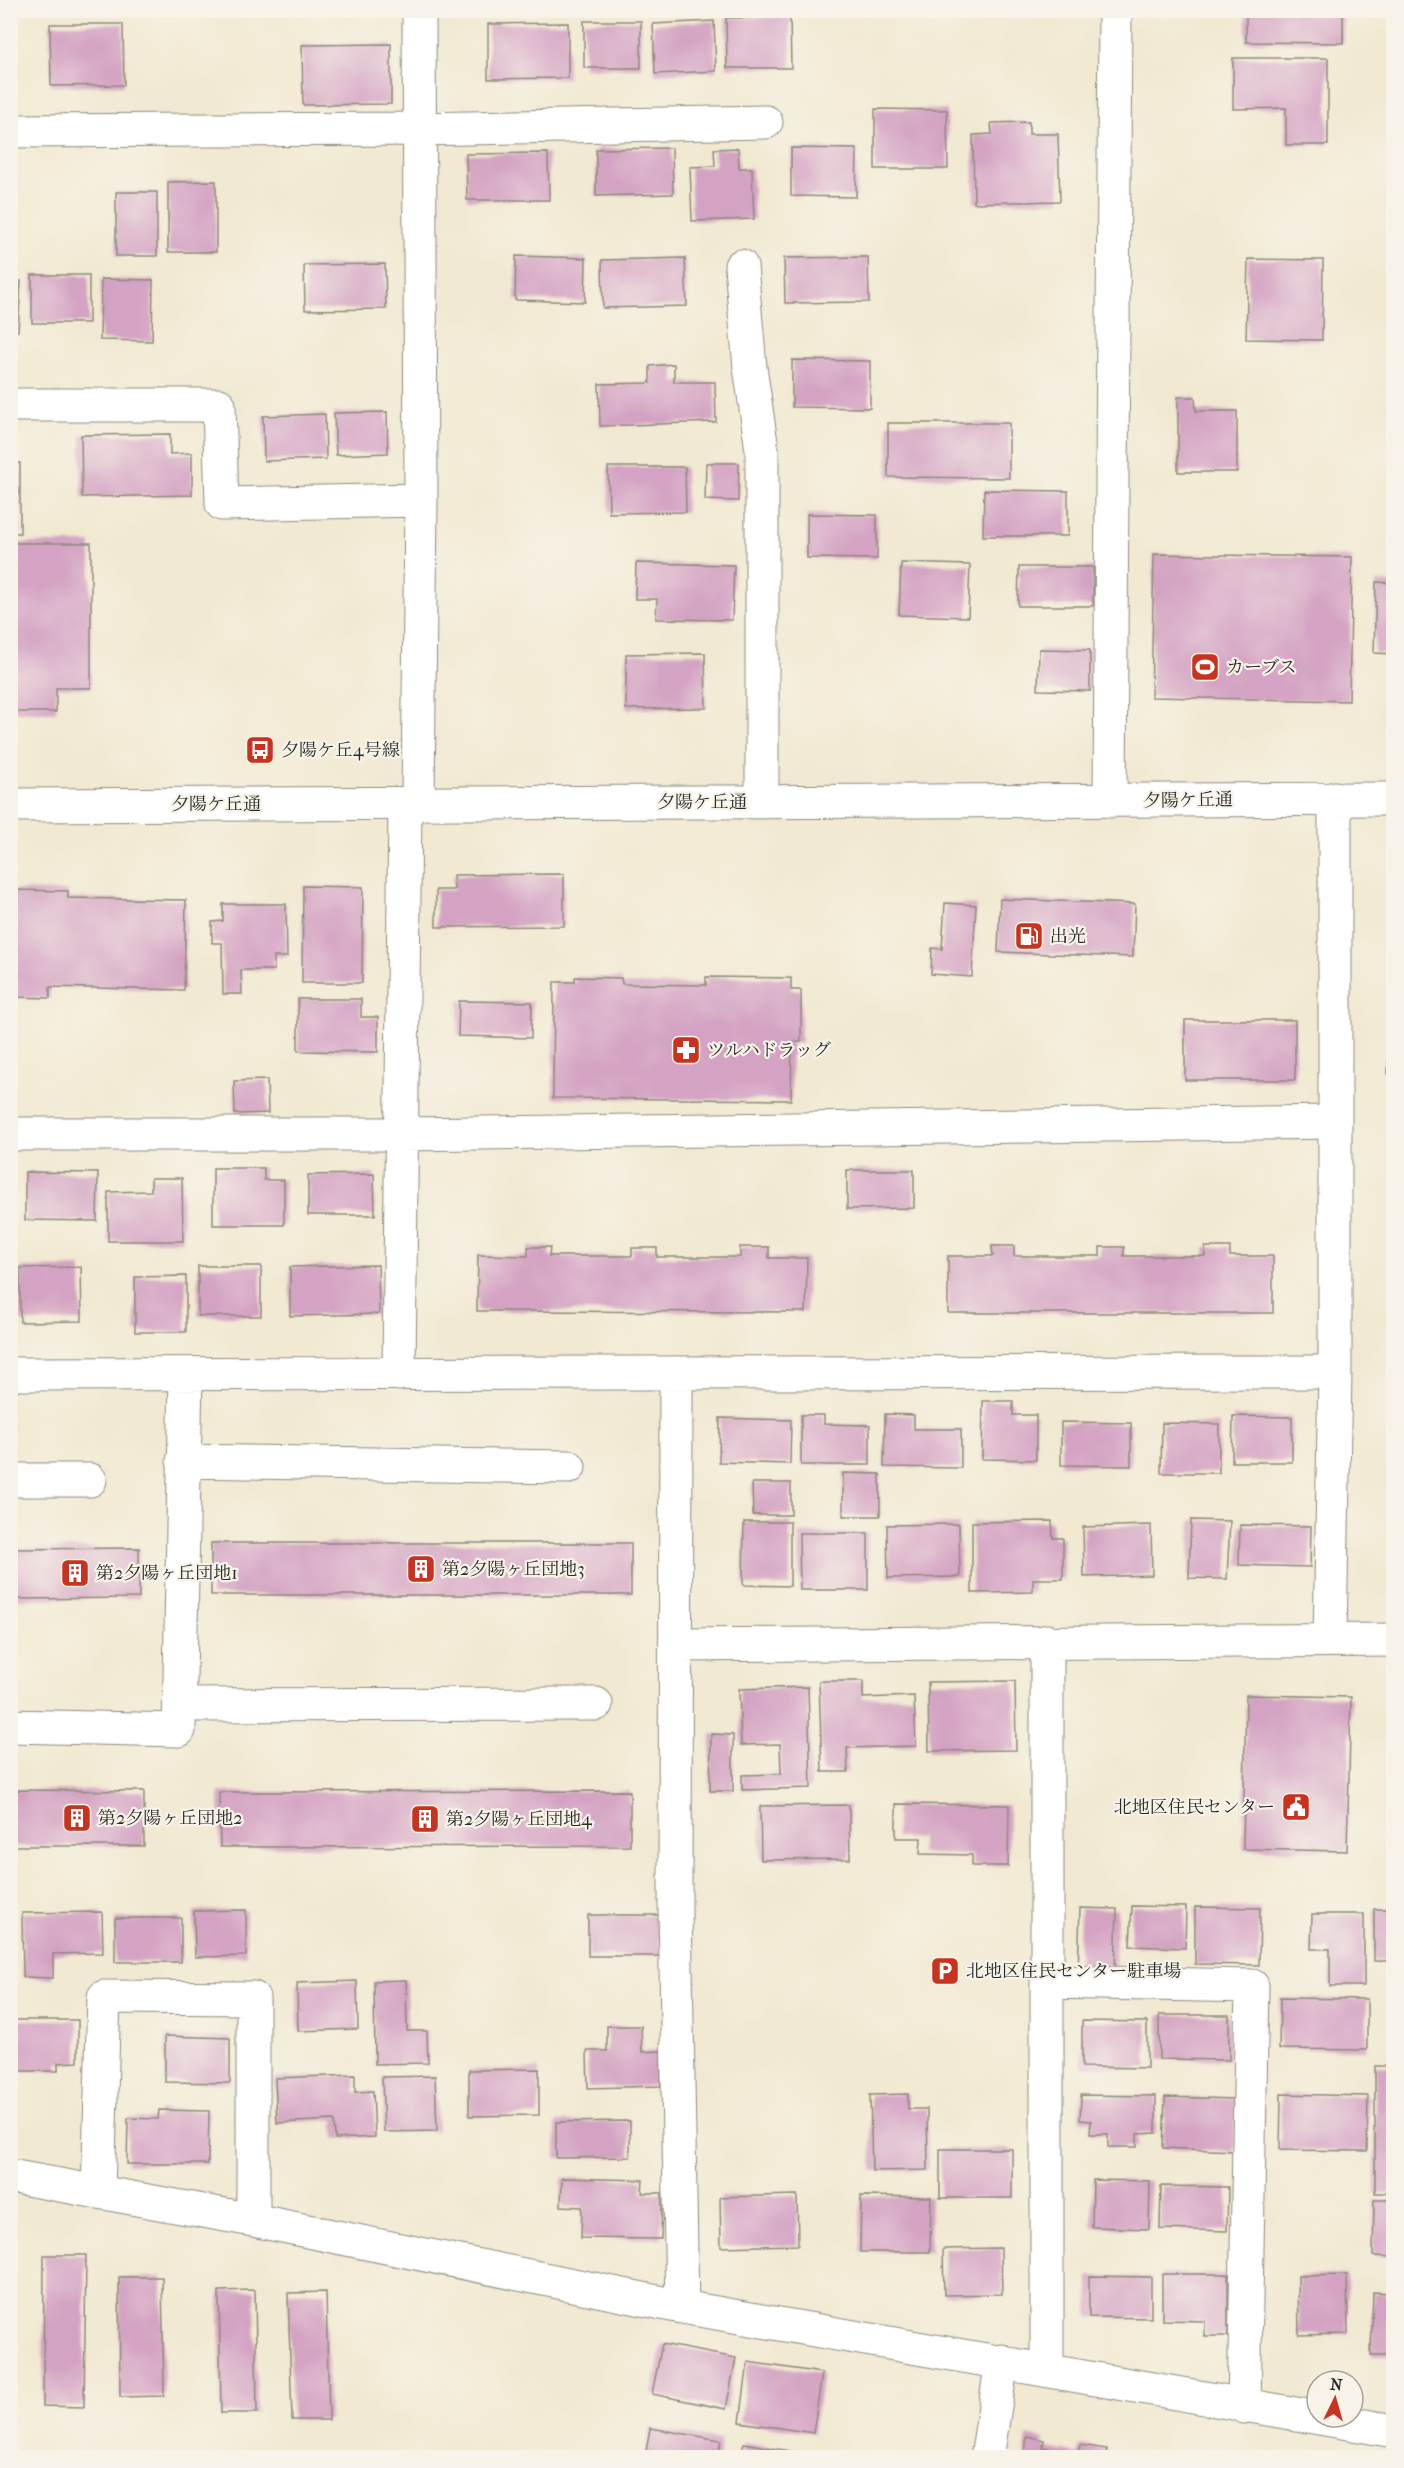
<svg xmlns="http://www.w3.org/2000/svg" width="1404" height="2468" font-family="'IM FELL French Canon','Noto Serif JP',serif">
<rect width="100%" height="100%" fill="#f7f3e8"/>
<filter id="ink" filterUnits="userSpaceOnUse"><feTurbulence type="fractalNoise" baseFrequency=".0167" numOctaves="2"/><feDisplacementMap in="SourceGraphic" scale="12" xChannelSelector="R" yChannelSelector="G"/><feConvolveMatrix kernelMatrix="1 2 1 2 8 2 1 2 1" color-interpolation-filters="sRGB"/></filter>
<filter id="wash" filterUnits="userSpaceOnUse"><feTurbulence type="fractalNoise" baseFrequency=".008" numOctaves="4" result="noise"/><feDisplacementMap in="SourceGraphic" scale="24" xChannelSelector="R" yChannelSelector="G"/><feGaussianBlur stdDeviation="1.35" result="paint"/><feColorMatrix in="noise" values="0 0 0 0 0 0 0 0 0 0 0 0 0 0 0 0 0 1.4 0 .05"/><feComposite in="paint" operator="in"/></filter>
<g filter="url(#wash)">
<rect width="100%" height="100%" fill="#f1e9d1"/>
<g id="blocks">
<path fill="#d4a3c3" d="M1246,10H1343V43L1246,42Z
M790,17L791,68H727L726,18Z
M584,21H641V68H584Z
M714,21L716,71L655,74L653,24Z
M568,23V78L488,79V24Z
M50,24H123L124,85L51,86Z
M391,44V104L303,105L302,45Z
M1233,58H1328V145H1286V108L1233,109Z
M1391,83H1394V147H1391Z
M875,109L947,110L948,169H875Z
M1029,122V134H1058L1060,201L974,203L973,135L992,134L991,123Z
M672,148L673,194L596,196V149Z
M738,148L739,168H752L754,219L692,221L690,167L715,166L714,149Z
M791,148L857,149L856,197L791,196Z
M548,153L549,200H467L466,154Z
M216,181V252H168V182Z
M116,192H157V256H116Z
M516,256L586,258L585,302L515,300Z
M868,257L869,302L785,303L784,258Z
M685,258L687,306L603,308L602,260Z
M1248,259L1323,260L1322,340L1246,339Z
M385,264L386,309L305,310L304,265Z
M32,275H89V323H32Z
M101,279L153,280L152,341L100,340Z
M10,281H21L18,331H10Z
M792,360L870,361V408L792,407Z
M674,364V382H715L716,422L600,426L599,384L650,383V366Z
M1178,397H1195L1196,411H1237V472H1178Z
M387,412L388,453L336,455L334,413Z
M325,414L326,459L264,461L263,416Z
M888,423H1009V478L888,477Z
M170,434V454L192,453V495L82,497L81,435Z
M10,463H20V533H10Z
M706,463H739L738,501L705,500Z
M608,467H685L686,512L609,513Z
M984,490L1068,491V536H983Z
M807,514L877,515V559L807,558Z
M10,543H91V688H56V712H10Z
M1154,554L1352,557L1349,701L1151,697Z
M636,563L734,565L732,620L656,619L657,599H635Z
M901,563L970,565L968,617L899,615Z
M1019,567H1093V606H1018Z
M1376,582L1394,583V654L1374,653Z
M1039,649L1090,650V691L1038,690Z
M705,653L706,708L626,709V654Z
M564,874V926L436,927V890H454L453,875Z
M303,886L363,887L362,983H302Z
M10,890L68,891V898L186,900L184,990L50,987V998L10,997Z
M1000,899L1135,904L1133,957L998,952Z
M945,903L976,905L972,977L931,974L932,948L942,949Z
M223,904H286L287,957H274V970H241L242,994H223L222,943H212V922L223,921Z
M575,977L621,978L622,984L706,985V977L791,978V990H801V1042H792L791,1100L553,1098L554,982H575Z
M1389,993H1394V1074H1388Z
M298,999H361V1017H378V1052L298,1051Z
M459,1001L532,1002L531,1038L458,1036Z
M1185,1020H1295V1080H1185Z
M267,1080L268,1113L235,1114L234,1081Z
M213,1168H264V1180H284V1225H213Z
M847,1170H914V1208L847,1209Z
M25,1172L98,1173L97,1221L25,1220Z
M374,1174L375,1215H308V1175Z
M151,1178H182L183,1241H108V1192L151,1191Z
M992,1246H1014V1256H1100V1247H1124V1256H1205V1247H1230V1256H1273V1313H948V1256H993Z
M528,1247H550L549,1256H632V1248H657V1257H740V1247H769V1258H807L806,1312L477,1311L478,1255L528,1256Z
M378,1265L379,1314L290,1316V1267Z
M198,1266H261V1316H198Z
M81,1267L82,1321L20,1322V1268Z
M186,1276V1332H135V1277Z
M983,1401H1013V1415H1036V1460L982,1459Z
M885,1414L914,1415V1429H961V1468L884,1467Z
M801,1415H824V1424L870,1425V1465H801Z
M1233,1416L1292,1417V1462H1232Z
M720,1418L791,1420L790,1464L719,1462Z
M1061,1422L1131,1423V1466L1061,1465Z
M1162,1423L1219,1424V1473H1161Z
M843,1473L880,1474V1516H843Z
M752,1483H791V1515H753Z
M1191,1520L1230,1521L1227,1579L1189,1578Z
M1052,1521L1053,1538H1063V1579H1033V1592L972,1593V1522Z
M744,1522H790V1586L743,1585Z
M959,1524L960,1577L888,1578L887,1525Z
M1151,1525L1152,1575L1084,1577L1083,1527Z
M1240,1525L1311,1526L1310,1567L1239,1565Z
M799,1533H868V1590H800Z
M211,1543H631V1595H211Z
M139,1548V1598L10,1599V1549Z
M819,1681H863V1698L914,1696L916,1746L847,1748L848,1772H822Z
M1015,1681L1016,1750L929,1751L928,1682Z
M808,1687L811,1788L742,1790V1775L781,1774L780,1744L741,1745L739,1689Z
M1246,1695L1351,1697L1347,1851L1243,1849Z
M711,1734L733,1735V1791H710Z
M10,1790L144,1791V1846H10Z
M630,1791V1846L220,1847L219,1792Z
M896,1804L1009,1805L1008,1866H972V1855L920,1854L921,1838H896Z
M849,1805L850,1859L761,1860L760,1806Z
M1132,1906L1186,1907L1185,1948L1130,1946Z
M1195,1907L1260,1908L1259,1965L1195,1964Z
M1080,1908L1117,1909L1115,1973L1078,1972Z
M1374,1909H1394V1961H1374Z
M246,1910V1956L195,1957L194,1911Z
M102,1912L103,1953L53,1954V1978L23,1977L22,1913Z
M1312,1914H1364V1986H1330V1949H1311Z
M588,1915H660V1956H588Z
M115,1918H181V1962H115Z
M406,1980L407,2031H427L428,2063L375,2064L374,1981Z
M357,1981L358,2029L298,2031L297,1983Z
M1280,1998L1367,1999V2050L1279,2049Z
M1159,2015H1229V2060L1159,2059Z
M10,2020H78V2062L58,2063V2071H10Z
M1082,2021L1147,2022V2068L1082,2067Z
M607,2026H641L642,2052L661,2051V2086L588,2088L587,2051H607Z
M165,2036L230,2038V2083L165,2082Z
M1375,2066H1394V2193H1375Z
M539,2069V2115L469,2116V2070Z
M355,2075V2092L373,2091L375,2137L335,2139L334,2120L277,2123L275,2078Z
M435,2076L437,2131L384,2132L382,2077Z
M908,2094V2109H927L928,2170L872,2171L870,2095Z
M1281,2094L1368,2096L1367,2151L1280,2150Z
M1081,2095L1156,2096V2133L1137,2134V2147H1108V2134H1090L1091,2121L1080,2120Z
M1165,2097L1236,2099L1234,2151L1163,2148Z
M159,2110L209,2111L208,2164H127L128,2118L158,2119Z
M630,2121V2157L556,2158V2122Z
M940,2149H1012V2198H940Z
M562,2178L643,2180L642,2193H662L661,2239L581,2238L582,2207L561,2206Z
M1093,2180L1150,2181L1149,2229L1092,2227Z
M1161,2186L1228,2187L1227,2231L1160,2229Z
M797,2195L798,2245L721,2247L720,2197Z
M861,2196L931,2197L930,2252H860Z
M1374,2200H1394V2257L1373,2256Z
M1001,2248L1002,2294L944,2295L943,2249Z
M44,2255H86L84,2407L43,2406Z
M1162,2274H1228V2336H1205V2321L1162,2320Z
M1347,2275L1348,2334L1299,2335L1298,2276Z
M1089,2276L1151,2277V2318L1089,2317Z
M119,2277H162L164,2396L120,2397Z
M255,2290L257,2413H221L219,2291Z
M326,2292L329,2420H292L288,2293Z
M1373,2292L1394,2293V2355H1371Z
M662,2344L736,2358L726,2409L652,2394Z
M748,2362L822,2373L813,2433L740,2422Z
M650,2428L721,2440L718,2458H645Z
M1027,2436L1044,2440L1043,2447L1078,2454L1080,2445L1107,2449L1105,2458H1024Z
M744,2443L819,2456V2458H741Z"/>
</g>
</g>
<g filter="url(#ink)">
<use href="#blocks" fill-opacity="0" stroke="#8e8a7e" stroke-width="1.5"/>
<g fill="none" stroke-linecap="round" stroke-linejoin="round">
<g stroke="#8e8a7e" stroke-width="35">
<path id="minor" d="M10,131L420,129L766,122
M741,266L750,367L762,450V802
M10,405H219L222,504L421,500
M1110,801L1115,10
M418,803L421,500L419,10
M10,805L1394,799
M10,1134H403L1334,1122
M10,1374L1335,1372
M399,1374L405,803
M676,1374L675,1910L682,2307
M183,1461L569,1467
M10,1480H90
M1330,1639L1335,1372V798
M676,1645L1394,1640
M180,1705L596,1704
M10,1726L179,1730L186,1374
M1049,1982L1252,1986L1244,2407
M10,2176L253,2220L682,2307L1394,2431
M98,2191L104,1997L253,1998V2220
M1047,2370V1641
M987,2458L1002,2361"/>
</g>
<use href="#minor" stroke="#fff" stroke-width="33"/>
</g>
</g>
<defs>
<g id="stadium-square" transform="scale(1.5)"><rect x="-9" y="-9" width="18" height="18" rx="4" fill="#c8321e" stroke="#f7f3e8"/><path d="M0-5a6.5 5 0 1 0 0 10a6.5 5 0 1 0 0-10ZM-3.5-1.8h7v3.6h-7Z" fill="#fff"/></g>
<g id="bus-square" transform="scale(1.5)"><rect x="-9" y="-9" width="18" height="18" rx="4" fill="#c8321e" stroke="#f7f3e8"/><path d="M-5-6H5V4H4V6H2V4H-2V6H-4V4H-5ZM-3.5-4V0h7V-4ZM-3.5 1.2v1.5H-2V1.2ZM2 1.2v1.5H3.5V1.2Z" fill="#fff"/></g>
<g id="fuel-square" transform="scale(1.5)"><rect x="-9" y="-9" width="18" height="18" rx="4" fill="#c8321e" stroke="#f7f3e8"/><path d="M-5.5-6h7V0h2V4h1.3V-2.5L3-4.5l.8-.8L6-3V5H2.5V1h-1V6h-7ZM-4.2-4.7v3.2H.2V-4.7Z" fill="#fff"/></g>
<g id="pharmacy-square" transform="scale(1.5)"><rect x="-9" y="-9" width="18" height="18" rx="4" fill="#c8321e" stroke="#f7f3e8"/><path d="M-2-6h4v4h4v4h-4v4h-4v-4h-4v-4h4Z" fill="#fff"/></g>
<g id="building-square" transform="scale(1.5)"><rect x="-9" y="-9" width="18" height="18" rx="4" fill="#c8321e" stroke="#f7f3e8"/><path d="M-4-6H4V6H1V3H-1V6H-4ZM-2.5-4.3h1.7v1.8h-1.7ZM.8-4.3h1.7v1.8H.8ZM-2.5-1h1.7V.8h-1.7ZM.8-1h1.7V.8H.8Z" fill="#fff"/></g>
<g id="civic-square" transform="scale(1.5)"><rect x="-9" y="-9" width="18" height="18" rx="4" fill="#c8321e" stroke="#f7f3e8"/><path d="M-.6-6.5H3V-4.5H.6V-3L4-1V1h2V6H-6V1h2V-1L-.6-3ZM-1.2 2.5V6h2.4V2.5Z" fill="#fff"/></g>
<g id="parking-square" transform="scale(1.5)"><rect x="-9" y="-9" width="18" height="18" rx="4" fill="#c8321e" stroke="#f7f3e8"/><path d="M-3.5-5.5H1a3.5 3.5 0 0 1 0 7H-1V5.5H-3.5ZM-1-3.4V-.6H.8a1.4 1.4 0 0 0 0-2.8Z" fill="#fff"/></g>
</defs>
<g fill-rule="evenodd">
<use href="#stadium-square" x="1205" y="667"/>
<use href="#bus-square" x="260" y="750"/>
<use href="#fuel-square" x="1029" y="936"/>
<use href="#pharmacy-square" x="686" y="1050"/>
<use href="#building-square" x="421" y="1569"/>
<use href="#building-square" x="75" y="1573"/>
<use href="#civic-square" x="1296" y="1807"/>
<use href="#building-square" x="77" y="1818"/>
<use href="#building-square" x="425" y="1819"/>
<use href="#parking-square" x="945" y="1971"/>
</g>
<g text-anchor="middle" stroke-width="4.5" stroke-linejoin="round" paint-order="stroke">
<g font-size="18" fill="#2b2b2b" stroke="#f7f3e8" text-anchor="start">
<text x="1226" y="673">カーブス</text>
<text x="281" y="756">夕陽ケ丘4号線</text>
<text x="1050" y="942">出光</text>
<text x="707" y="1056">ツルハドラッグ</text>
<text x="442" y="1575">第2夕陽ヶ丘団地3</text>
<text x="96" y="1579">第2夕陽ヶ丘団地1</text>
<text x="1275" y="1813" text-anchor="end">北地区住民センター</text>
<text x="98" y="1824">第2夕陽ヶ丘団地2</text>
<text x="446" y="1825">第2夕陽ヶ丘団地4</text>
<text x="966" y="1977">北地区住民センター駐車場</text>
</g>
<g font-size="18" fill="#2b2b2b" stroke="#f7f3e8">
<text transform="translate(1188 800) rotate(-1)" y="6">夕陽ケ丘通</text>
<text x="702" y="808">夕陽ケ丘通</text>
<text x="216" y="810">夕陽ケ丘通</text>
</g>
</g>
<rect width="1404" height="2468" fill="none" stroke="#f7f3e8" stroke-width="36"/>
<g transform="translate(1335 2399) rotate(5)"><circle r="28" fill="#f7f3e8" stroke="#a5a39c" stroke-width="1.5"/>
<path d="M0-4.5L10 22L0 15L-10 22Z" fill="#c8321e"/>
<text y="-9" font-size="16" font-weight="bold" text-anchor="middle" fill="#2b2b2b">N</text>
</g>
</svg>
